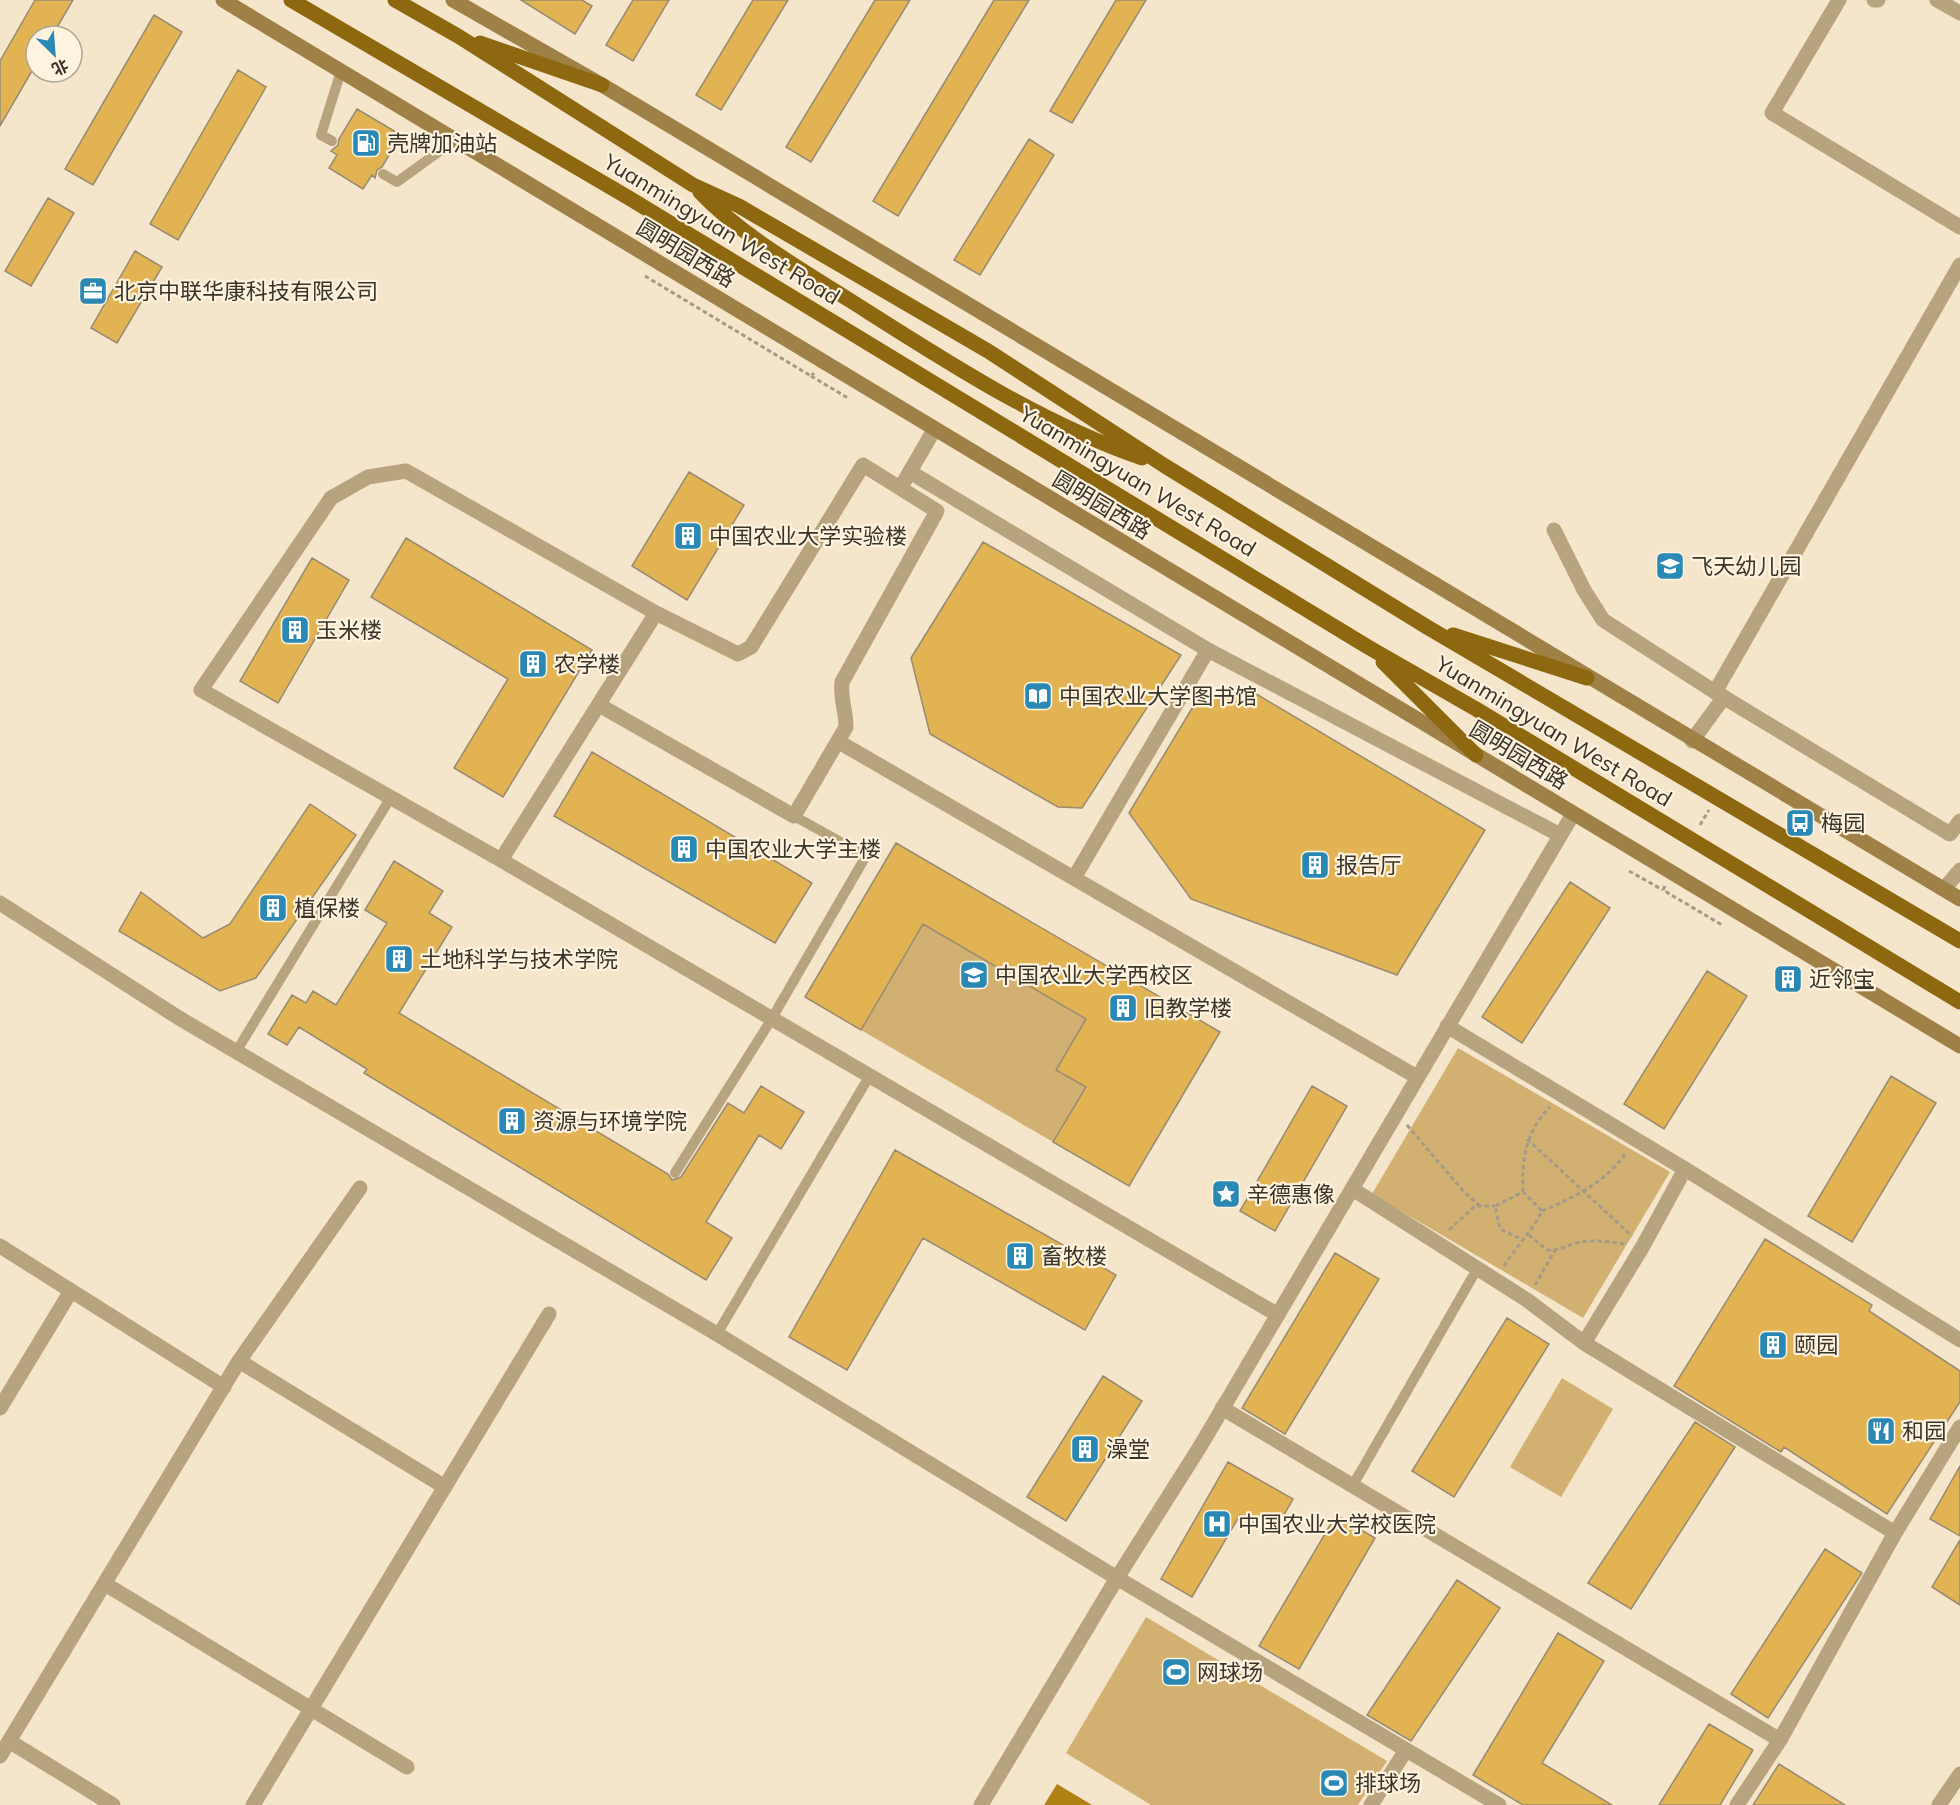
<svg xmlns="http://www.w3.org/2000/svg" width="1960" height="1805" font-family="Mulish,'Noto Sans SC',sans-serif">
<rect width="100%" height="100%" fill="#f4e5cb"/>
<path fill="#d1b071" d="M923,924L1086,1019L1056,1069L1086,1087L1053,1142L861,1030Z
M1458,1048L1670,1172L1583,1318L1372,1194Z
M1562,1378L1613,1409L1561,1497L1510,1467Z
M1146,1617L1387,1761L1358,1805H1151L1066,1753Z"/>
<path fill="#b08216" d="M1057,1784L1092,1805H1044Z"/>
<path fill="#e2b353" stroke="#988b72" stroke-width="1.5" d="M35,0H73L52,36H36V64L0,126V61Z
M521,0H582L592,6L575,34Z
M633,0H669L633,61L606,45Z
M753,0H788L721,110L696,95Z
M875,0H910L811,162L786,147Z
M994,0H1029L898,216L873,201Z
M1116,0H1146L1072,123L1050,111Z
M154,15L182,32L93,185L65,169Z
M238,70L266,87L178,240L150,224Z
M357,109L401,135L382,167L377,170L375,178L372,175L363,189L329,168L337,155L331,151L338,145L339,139Z
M1029,139L1054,155L980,275L954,260Z
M48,198L74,213L31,286L5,271Z
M135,251L162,267L117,343L91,328Z
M689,472L744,505L687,600L632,566Z
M406,538L592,650L503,797L454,768L508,679L371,597Z
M983,542L1181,655L1082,808L1058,807L930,734L911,658Z
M312,558L349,580L278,703L240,681Z
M1248,689L1485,830L1397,975L1191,899L1129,813L1197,700Z
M592,752L812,883L775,943L554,816Z
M310,804L356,835L256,978L220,991L119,931L141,892L203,938L230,924Z
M896,843L1220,1032L1129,1186L1053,1142L1086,1087L1056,1070L1086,1019L923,924L861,1030L805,997Z
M394,861L443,891L429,913L452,927L399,1013L668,1174L672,1180L681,1177L728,1103L744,1113L761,1086L804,1112L781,1149L759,1135L706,1222L732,1238L706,1280L364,1073L367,1069L299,1027L287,1045L268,1034L292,995L306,1003L313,991L336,1005L387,923L365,910Z
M1570,882L1610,908L1522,1043L1482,1017Z
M1707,971L1747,996L1664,1129L1624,1104Z
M1891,1076L1936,1103L1852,1242L1808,1216Z
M1312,1086L1347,1106L1275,1231L1240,1211Z
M895,1150L1116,1275L1085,1330L923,1238L847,1370L789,1337Z
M1765,1239L1872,1305L1869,1311L1960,1371V1402L1887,1514L1784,1447L1781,1452L1674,1386Z
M1335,1253L1379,1279L1285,1434L1242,1408Z
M1507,1318L1549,1344L1454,1497L1412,1471Z
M1103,1376L1142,1401L1066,1521L1027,1497Z
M1695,1422L1735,1447L1631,1609L1588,1583Z
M1228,1462L1293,1499L1273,1534L1240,1515L1192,1597L1161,1579Z
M1960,1466V1536L1930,1519Z
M1336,1515L1375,1538L1299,1669L1259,1646Z
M1960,1540V1605L1932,1587Z
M1825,1549L1862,1573L1768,1718L1731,1694Z
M1457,1580L1500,1608L1411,1741L1367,1715Z
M1558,1633L1604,1661L1542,1763L1612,1805H1523L1473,1775Z
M1709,1724L1753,1750L1720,1805H1659Z
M1779,1764L1845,1805H1753Z"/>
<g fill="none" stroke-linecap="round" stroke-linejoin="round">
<path stroke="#a59a87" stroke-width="3" stroke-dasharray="4.5 3" stroke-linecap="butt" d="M645,276L811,376L814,373
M811,376L848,398
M1700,825L1709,810
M1629,871L1663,890
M1665,886L1663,890L1722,925
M1407,1125L1464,1192L1480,1206
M1527,1139L1632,1236
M1523,1192C1522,1159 1525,1132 1550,1107
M1542,1211C1574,1197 1605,1183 1626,1153
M1449,1230L1475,1206H1495
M1529,1235L1547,1250C1559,1250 1565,1247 1576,1243C1592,1239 1610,1242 1626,1244
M1504,1266C1516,1247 1531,1232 1542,1211L1523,1192L1495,1206L1500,1229L1523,1240
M1535,1285L1555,1250"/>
<path stroke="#b7a37d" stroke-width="10" d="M332,141L321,135L341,71
M383,174L397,182L455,140
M236,1052L391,797
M675,1173L771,1020L866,856L794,816
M717,1334L870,1075
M1353,1485L1477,1269"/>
<path stroke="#b7a37d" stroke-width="15" d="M1839,0L1772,113L1960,227
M1874,0H1878
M1937,0L1960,13
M1960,265L1715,692L1950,834L1960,821
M910,472L1208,650L1560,835
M905,480L934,430
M1554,530L1584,590L1603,620L1715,692
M599,705L794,816L846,727C846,711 840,698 842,682L937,511L863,465L751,647L738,654L656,613L501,860L201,690L331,498L368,477L406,471L656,613
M1692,741L1724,697
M839,742L1417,1077
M501,860L1278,1315
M1074,878L1208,650
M1944,889L1960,870
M0,903L179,1018L717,1334L1117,1578L1499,1805
M1447,1026L1685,1169L1960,1340
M1354,1190L1527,1300L1584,1343L1895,1533L1780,1740
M0,1246L224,1387
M1584,1343L1643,1246L1685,1169
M239,1361L445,1487
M0,1408L71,1291
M1222,1408L1780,1740L1737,1805
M1895,1533L1960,1427
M105,1584L407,1767
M9,1741L113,1805
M0,1756L239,1361L360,1188
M253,1805L549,1314
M981,1805L1117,1578L1201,1445L1573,814
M1371,1805L1406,1750
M1939,1805L1960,1774"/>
<path stroke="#9f8147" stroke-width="15" d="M223,0L1960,1046
M453,0L602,85L1960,899"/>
<path stroke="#8d6810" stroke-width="15" d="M291,0L629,198L1368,647L1476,709L1960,1002
M395,0L458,36L693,185L739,206L988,351L1165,466L1427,627L1960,941
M480,43L602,85
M700,192C742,236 799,268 851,301C944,360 1038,422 1142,458
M1453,635L1587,678
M1383,662L1476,755"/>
</g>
<defs>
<g id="fuel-square" transform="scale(1.5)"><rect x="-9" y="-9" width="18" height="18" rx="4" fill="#2989b4" stroke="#fef3de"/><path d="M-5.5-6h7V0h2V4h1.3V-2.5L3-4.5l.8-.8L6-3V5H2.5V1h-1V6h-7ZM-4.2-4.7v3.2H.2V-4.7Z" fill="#fff"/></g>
<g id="office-square" transform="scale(1.5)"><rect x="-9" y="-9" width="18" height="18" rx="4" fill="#2989b4" stroke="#fef3de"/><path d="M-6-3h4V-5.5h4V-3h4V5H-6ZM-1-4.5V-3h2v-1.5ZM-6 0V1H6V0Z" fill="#fff"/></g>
<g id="building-square" transform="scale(1.5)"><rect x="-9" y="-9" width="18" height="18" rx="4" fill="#2989b4" stroke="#fef3de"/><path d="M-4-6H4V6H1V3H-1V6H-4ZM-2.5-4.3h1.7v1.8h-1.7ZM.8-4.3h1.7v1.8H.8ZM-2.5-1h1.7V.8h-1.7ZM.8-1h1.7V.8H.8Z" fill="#fff"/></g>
<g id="school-square" transform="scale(1.5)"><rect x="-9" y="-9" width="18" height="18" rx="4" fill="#2989b4" stroke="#fef3de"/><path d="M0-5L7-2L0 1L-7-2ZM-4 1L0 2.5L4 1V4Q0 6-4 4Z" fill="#fff"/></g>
<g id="library-square" transform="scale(1.5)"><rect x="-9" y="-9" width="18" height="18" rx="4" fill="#2989b4" stroke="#fef3de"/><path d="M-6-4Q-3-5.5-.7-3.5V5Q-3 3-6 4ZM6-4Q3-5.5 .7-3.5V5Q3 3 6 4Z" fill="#fff"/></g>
<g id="bus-square" transform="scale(1.5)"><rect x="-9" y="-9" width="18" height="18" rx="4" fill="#2989b4" stroke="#fef3de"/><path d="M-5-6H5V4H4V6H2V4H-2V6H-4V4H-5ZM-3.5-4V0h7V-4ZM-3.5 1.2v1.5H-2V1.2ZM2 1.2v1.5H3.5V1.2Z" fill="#fff"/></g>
<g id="university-square" transform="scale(1.5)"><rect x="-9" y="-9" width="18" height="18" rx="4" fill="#2989b4" stroke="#fef3de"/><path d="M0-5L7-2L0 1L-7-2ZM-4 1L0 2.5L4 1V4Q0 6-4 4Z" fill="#fff"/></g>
<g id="sight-square" transform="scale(1.5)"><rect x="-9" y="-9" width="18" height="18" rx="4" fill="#2989b4" stroke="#fef3de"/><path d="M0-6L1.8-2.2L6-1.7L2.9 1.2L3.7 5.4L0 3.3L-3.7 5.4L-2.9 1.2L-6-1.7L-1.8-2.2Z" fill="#fff"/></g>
<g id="restaurant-square" transform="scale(1.5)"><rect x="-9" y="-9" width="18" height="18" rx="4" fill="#2989b4" stroke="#fef3de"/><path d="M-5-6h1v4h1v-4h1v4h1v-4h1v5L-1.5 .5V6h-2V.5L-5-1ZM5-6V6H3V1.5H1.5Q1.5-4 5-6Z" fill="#fff"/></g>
<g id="hospital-square" transform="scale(1.5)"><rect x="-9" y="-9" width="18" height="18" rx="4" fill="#2989b4" stroke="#fef3de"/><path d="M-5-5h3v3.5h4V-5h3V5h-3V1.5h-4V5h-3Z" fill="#fff"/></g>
<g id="stadium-square" transform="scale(1.5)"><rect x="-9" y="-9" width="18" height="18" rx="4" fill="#2989b4" stroke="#fef3de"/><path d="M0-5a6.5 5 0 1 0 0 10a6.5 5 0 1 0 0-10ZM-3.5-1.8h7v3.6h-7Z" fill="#fff"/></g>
</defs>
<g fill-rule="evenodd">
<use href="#fuel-square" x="366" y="143"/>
<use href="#office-square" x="93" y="291"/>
<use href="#building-square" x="688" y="536"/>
<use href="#school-square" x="1670" y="566"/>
<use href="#building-square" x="295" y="630"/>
<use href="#building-square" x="533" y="664"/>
<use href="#library-square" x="1038" y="696"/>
<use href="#bus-square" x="1800" y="823"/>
<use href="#building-square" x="684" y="849"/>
<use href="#building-square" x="1315" y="865"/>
<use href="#building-square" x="273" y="908"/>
<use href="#building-square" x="399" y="959"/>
<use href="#university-square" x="974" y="975"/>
<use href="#building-square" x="1788" y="979"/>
<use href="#building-square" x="1123" y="1008"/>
<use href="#building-square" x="512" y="1121"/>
<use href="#sight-square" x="1226" y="1194"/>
<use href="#building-square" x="1020" y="1256"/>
<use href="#building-square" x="1773" y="1345"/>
<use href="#restaurant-square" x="1881" y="1431"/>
<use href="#building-square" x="1085" y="1449"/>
<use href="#hospital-square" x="1217" y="1524"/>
<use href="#stadium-square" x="1176" y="1672"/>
<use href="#stadium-square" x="1334" y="1783"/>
</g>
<g text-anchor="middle" stroke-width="4.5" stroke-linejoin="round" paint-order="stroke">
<g font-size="22" fill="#39342a" stroke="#fef3de" text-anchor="start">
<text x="387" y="151">壳牌加油站</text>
<text x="114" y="299">北京中联华康科技有限公司</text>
<text x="709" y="544">中国农业大学实验楼</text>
<text x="1691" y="574">飞天幼儿园</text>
<text x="316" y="638">玉米楼</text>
<text x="554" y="672">农学楼</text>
<text x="1059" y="704">中国农业大学图书馆</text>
<text x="1821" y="831">梅园</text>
<text x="705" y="857">中国农业大学主楼</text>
<text x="1336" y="873">报告厅</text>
<text x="294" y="916">植保楼</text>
<text x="420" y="967">土地科学与技术学院</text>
<text x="995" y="983">中国农业大学西校区</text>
<text x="1809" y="987">近邻宝</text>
<text x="1144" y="1016">旧教学楼</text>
<text x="533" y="1129">资源与环境学院</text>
<text x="1247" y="1202">辛德惠像</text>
<text x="1041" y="1264">畜牧楼</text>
<text x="1794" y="1353">颐园</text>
<text x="1902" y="1439">和园</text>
<text x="1106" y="1457">澡堂</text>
<text x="1238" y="1532">中国农业大学校医院</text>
<text x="1197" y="1680">网球场</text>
<text x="1355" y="1791">排球场</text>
</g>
<g font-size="22" fill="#39342a" stroke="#fef3de">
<text transform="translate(722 229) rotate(31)" y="8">Yuanmingyuan West Road</text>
<text transform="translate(686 253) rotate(31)" y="8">圆明园西路</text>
<text transform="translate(1138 481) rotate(31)" y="8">Yuanmingyuan West Road</text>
<text transform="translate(1102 505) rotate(31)" y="8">圆明园西路</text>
<text transform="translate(1554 731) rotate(31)" y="8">Yuanmingyuan West Road</text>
<text transform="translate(1519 755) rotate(31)" y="8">圆明园西路</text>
</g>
</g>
<g transform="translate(54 54) rotate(155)"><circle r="28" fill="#fef3de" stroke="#afa796" stroke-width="1.5"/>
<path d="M0-4.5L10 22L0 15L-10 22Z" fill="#2989b4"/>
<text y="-9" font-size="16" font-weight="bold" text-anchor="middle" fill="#39342a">北</text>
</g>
</svg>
